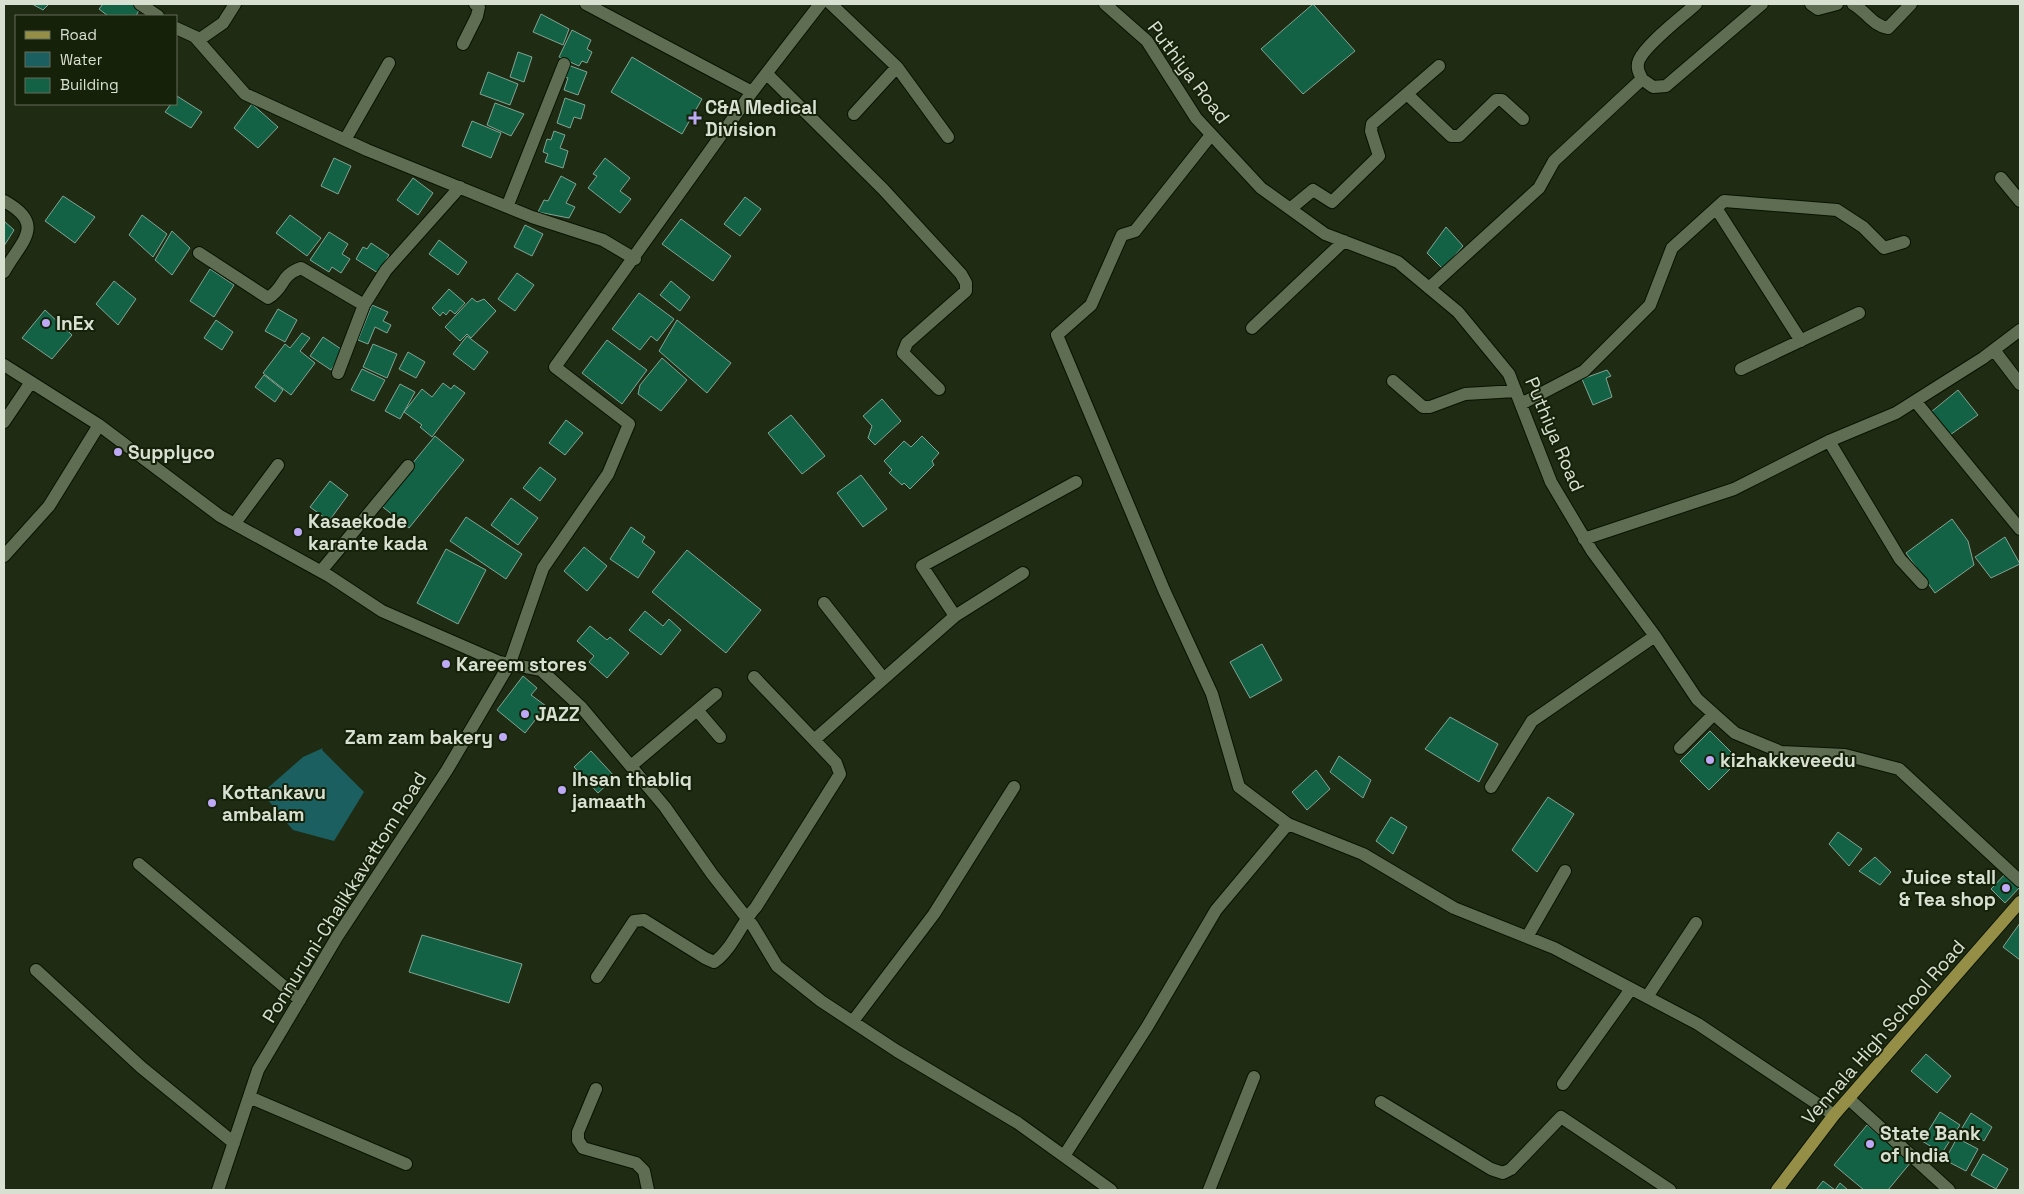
<svg xmlns="http://www.w3.org/2000/svg" width="2024" height="1194" font-family="'Space Grotesk',sans-serif">
<rect width="100%" height="100%" fill="#1f2b13"/>
<path fill="#1b5f60" d="M323,748L322,750L364,792L334,841L293,830L262,793L303,757Z"/>
<path fill="#136246" stroke="#82a493" d="M32,4H49L43,10Z
M103,4H133L140,8L136,16H108L99,9Z
M1313,4L1355,51L1303,94L1261,49Z
M541,14L569,29L563,45L533,32Z
M572,30L591,40L587,49L592,52L587,63L582,61L579,66L559,57Z
M518,52L532,57L524,82L510,77Z
M632,57L702,99L682,134L611,92Z
M568,65L587,72L578,95L564,90L568,78L564,77Z
M488,72L518,84L510,105L480,94Z
M177,96L202,112L191,128L165,112L171,104H176Z
M565,98L585,105L581,119L574,117L570,128L557,123Z
M495,103L524,114L511,136L487,125Z
M252,104L278,127L258,148L234,128Z
M472,121L501,133L491,158L462,146Z
M554,131L565,135L560,148L568,151L563,168L545,162L548,154L543,152L547,139L551,140Z
M334,158L351,166L338,194L321,186Z
M605,158L630,178L620,191L631,199L620,213L588,188L597,176L593,174Z
M561,176L576,184L566,203L575,207L569,218L538,212L544,200L548,201Z
M413,178L433,193L418,215L397,200Z
M63,196L95,217L75,243L45,221Z
M745,197L761,209L740,236L724,224Z
M142,215L167,234L153,257L129,235Z
M290,215L321,238L307,256L276,233Z
M681,219L731,256L713,281L662,244Z
M4,221L14,230L4,246Z
M525,225L543,234L532,256L514,247Z
M1446,227L1463,246L1443,269L1427,253Z
M172,231L190,248L172,275L155,260Z
M329,232L348,244L342,254L350,259L341,273L332,267L329,272L310,260Z
M439,240L467,262L458,275L429,254Z
M371,243L389,255L378,273L356,259L363,247L367,249Z
M210,269L234,285L214,317L190,301Z
M517,273L534,285L515,311L498,299Z
M114,281L136,299L118,325L96,304Z
M671,281L690,297L680,311L660,295Z
M449,289L465,303L455,314L450,310L446,315L443,312L440,316L432,308Z
M639,293L674,319L657,341L651,336L640,350L612,329Z
M472,298L477,302L484,299L496,311L471,338L467,334L460,341L445,327Z
M372,305L388,312L383,321L391,325L387,333L375,327L368,344L358,340Z
M278,309L297,320L285,342L265,331Z
M45,310L72,335L52,359L22,338Z
M216,320L233,332L222,350L204,338Z
M677,320L731,363L707,393L659,351Z
M302,333L310,338L300,351L315,363L291,395L263,373L285,344L290,348Z
M467,336L488,352L474,370L453,354Z
M323,337L344,351L331,370L310,356Z
M607,340L647,370L622,404L582,373Z
M373,344L397,354L387,378L363,367Z
M408,352L425,362L416,378L399,369Z
M662,358L687,380L661,411L638,394L640,385Z
M362,369L385,380L374,401L351,390Z
M1607,370L1611,376L1606,378L1612,397L1593,405L1582,379Z
M264,375L283,390L275,402L255,387Z
M443,383L451,389L454,385L465,393L432,437L420,427L422,425L404,412L422,389L432,397Z
M400,384L415,392L400,419L385,411Z
M1958,390L1978,415L1950,435L1931,412Z
M882,399L901,421L875,445L868,438L872,426L863,416Z
M791,415L825,456L802,474L768,433Z
M566,420L583,433L565,455L549,443Z
M435,436L464,460L409,528L379,504Z
M922,436L939,453L932,461L934,465L910,489L904,483L902,485L889,473L892,470L884,461L904,441L911,447Z
M540,467L556,479L540,501L523,488Z
M861,475L887,509L863,527L837,493Z
M330,481L348,495L329,521L310,507Z
M511,498L538,518L518,545L491,525Z
M466,517L522,554L506,579L450,541Z
M1952,519L1968,541L1974,565L1935,593L1906,553Z
M631,527L645,537L642,542L655,552L638,578L610,559Z
M2005,537L2020,564L1991,578L1975,557Z
M584,547L607,566L587,591L564,571Z
M446,549L486,570L458,624L417,603Z
M687,550L761,610L726,653L652,592Z
M645,611L663,626L669,619L681,630L661,655L629,630Z
M590,626L607,640L610,637L629,653L607,678L589,662L594,656L577,641Z
M1262,644L1282,680L1250,698L1230,662Z
M523,676L537,688L531,695L546,706L525,733L497,710Z
M1450,717L1498,744L1479,782L1425,749Z
M1710,731L1739,760L1709,790L1680,761Z
M591,751L615,777L598,793L574,767Z
M1339,756L1371,780L1363,798L1330,772Z
M1316,770L1330,789L1307,810L1292,792Z
M1548,797L1574,814L1537,872L1512,850Z
M1391,817L1407,827L1393,854L1376,841Z
M1838,832L1862,849L1849,866L1829,844Z
M1875,857L1891,872L1880,885L1859,871Z
M2007,872L2020,887L2005,903L1991,889Z
M2020,923V960L2003,947Z
M422,935L522,964L509,1003L409,972Z
M1926,1054L1951,1076L1937,1093L1911,1071Z
M1940,1112L1960,1125L1942,1153L1922,1141Z
M1971,1113L1992,1127L1984,1141L1962,1128Z
M1867,1125L1911,1162L1888,1190H1864L1834,1165Z
M1957,1138L1978,1149L1966,1171L1945,1160Z
M1983,1154L2008,1169L1996,1189L1971,1175Z
M1823,1181L1835,1190L1840,1183L1848,1190H1816Z"/>
<g fill="none" stroke-linecap="round" stroke-linejoin="round">
<g stroke="#081300" stroke-width="14">
<path id="minor" d="M140,4L158,16
M586,4L752,92
M831,4L897,67L948,137
M1105,4L1147,41L1196,118L1261,188L1325,234L1398,262L1458,312L1509,374L1551,482L1592,551L1655,636L1697,699L1735,733L1781,752L1845,755L1899,769L2020,881
M1811,4L1818,9L1837,4
M1853,4C1867,12 1872,25 1888,28L1911,4
M176,28L200,39L223,23L235,4
M195,37L245,94L367,150L532,217L603,240L635,259
M463,44L477,16L479,7L475,4
M767,74L883,189L961,274L966,283V291L907,343L903,353L939,389
M1642,79C1639,73 1636,67 1639,60C1646,44 1682,17 1696,4
M1407,94L1451,136H1459L1496,100H1502L1523,119
M854,114L897,67
M1211,135L1135,231L1122,235L1091,305L1057,335L1164,590L1212,694L1239,787L1288,824
M345,140L389,63
M2001,178L2020,201
M4,201C48,225 20,242 4,272
M507,207L564,64
M1716,208L1801,341
M1290,209L1313,190L1332,202L1379,156L1371,131L1372,124L1439,66
M199,253L268,298C286,287 279,276 301,268L364,305
M1429,288L1539,188L1554,161L1642,79L1653,87L1666,86L1762,4
M1252,328L1344,241
M1994,350L2020,384
M4,365L99,425L220,516L329,576L382,611L499,662L541,670L582,708L665,807L712,874L753,926L777,966L821,1001L897,1051L1018,1123L1111,1190
M1741,369L1859,313
M338,373L364,305L386,270L460,187
M1393,381L1423,407H1430L1465,394L1516,391
M1916,402L2020,529
M1521,404L1584,371L1650,305L1672,248L1724,201L1837,210L1863,227L1884,248L1904,242
M4,422L31,382
M1829,441L1900,559L1922,583
M235,523L278,465
M1584,539L1734,489L1829,441L1896,413L1983,358L2020,330
M4,556L49,506L99,425
M321,571L408,466
M824,603L883,678
M955,616L922,566L1076,482
M697,710L720,737
M814,740L955,616L1023,573
M1680,748L1714,714
M632,765L716,694
M1491,787L1532,721L1655,636
M139,864L300,1000
M1527,937L1565,871
M36,970L141,1067L234,1143
M597,977L634,921L644,920L705,958L714,962C732,950 741,923 756,907L840,774L836,763L754,677
M1647,997L1696,923
M853,1021L934,914L1014,787
M1563,1084L1631,989
M596,1089L578,1132V1140L583,1148L636,1163L644,1171L648,1190
M249,1097L406,1164
M1849,1099L1949,1190
M1381,1102L1491,1169L1503,1173L1511,1169L1561,1117L1670,1190
M1064,1156L1147,1027L1216,910L1288,824L1363,854L1454,908L1554,948L1698,1024L1834,1115
M218,1190L258,1070L337,937L447,770L510,663L543,568L608,474L629,424L555,367L752,92L820,4
M1209,1190L1254,1077"/>
</g>
<g stroke="#081300" stroke-width="14">
<path id="major" d="M1777,1190L1834,1115L2020,902"/>
</g>
<use href="#minor" stroke="#5f6e52" stroke-width="12"/>
<use href="#major" stroke="#948e47" stroke-width="12"/>
</g>
<g fill="#bda9f5" stroke="#162109" stroke-width="2">
<path d="M692.5 110.5h5v5h5v5h-5v5h-5v-5h-5v-5h5z"/>
<circle cx="46" cy="323" r="5"/>
<circle cx="118" cy="452" r="5"/>
<circle cx="298" cy="532" r="5"/>
<circle cx="446" cy="664" r="5"/>
<circle cx="525" cy="714" r="5"/>
<circle cx="503" cy="737" r="5"/>
<circle cx="1710" cy="760" r="5"/>
<circle cx="562" cy="790" r="5"/>
<circle cx="212" cy="803" r="5"/>
<circle cx="2006" cy="888" r="5"/>
<circle cx="1870" cy="1144" r="5"/>
</g>
<g text-anchor="middle" stroke-width="4" stroke-linejoin="round" paint-order="stroke">
<g font-size="19" fill="#d8e0d1" stroke="#162109">
<text transform="translate(1189 72) rotate(53)" y="7">Puthiya Road</text>
<text transform="translate(1555 434) rotate(67)" y="7">Puthiya Road</text>
<text transform="translate(344 897) rotate(-58)" y="7">Ponnuruni-Chalikkavattom Road</text>
<text transform="translate(1883 1032) rotate(-49)" y="7">Vennala High School Road</text>
</g>
<g font-size="19" font-weight="bold" fill="#d8e0d1" stroke="#162109" text-anchor="start">
<text x="705" y="114">C&amp;A Medical<tspan x="705" dy="22">Division</tspan></text>
<text x="56" y="330">InEx</text>
<text x="128" y="459">Supplyco</text>
<text x="308" y="528">Kasaekode<tspan x="308" dy="22">karante kada</tspan></text>
<text x="456" y="671">Kareem stores</text>
<text x="535" y="721">JAZZ</text>
<text x="493" y="744" text-anchor="end">Zam zam bakery</text>
<text x="1720" y="767">kizhakkeveedu</text>
<text x="572" y="786">Ihsan thabliq<tspan x="572" dy="22">jamaath</tspan></text>
<text x="222" y="799">Kottankavu<tspan x="222" dy="22">ambalam</tspan></text>
<text x="1996" y="884" text-anchor="end">Juice stall<tspan x="1996" dy="22">&amp; Tea shop</tspan></text>
<text x="1880" y="1140">State Bank<tspan x="1880" dy="22">of India</tspan></text>
</g>
</g>
<rect width="2024" height="1194" fill="none" stroke="#d8e0d1" stroke-width="10"/>
<rect x="15" y="15" width="162" height="90" fill="#162109" stroke="#646d59"/>
<rect x="25" y="31" width="25" height="8" fill="#948e47" stroke="#646d59"/>
<text x="60" y="40" font-size="15" fill="#d8e0d1">Road</text>
<rect x="25" y="52" width="25" height="15" fill="#1b5f60" stroke="#646d59"/>
<text x="60" y="65" font-size="15" fill="#d8e0d1">Water</text>
<rect x="25" y="78" width="25" height="15" fill="#136246" stroke="#646d59"/>
<text x="60" y="90" font-size="15" fill="#d8e0d1">Building</text>
</svg>
